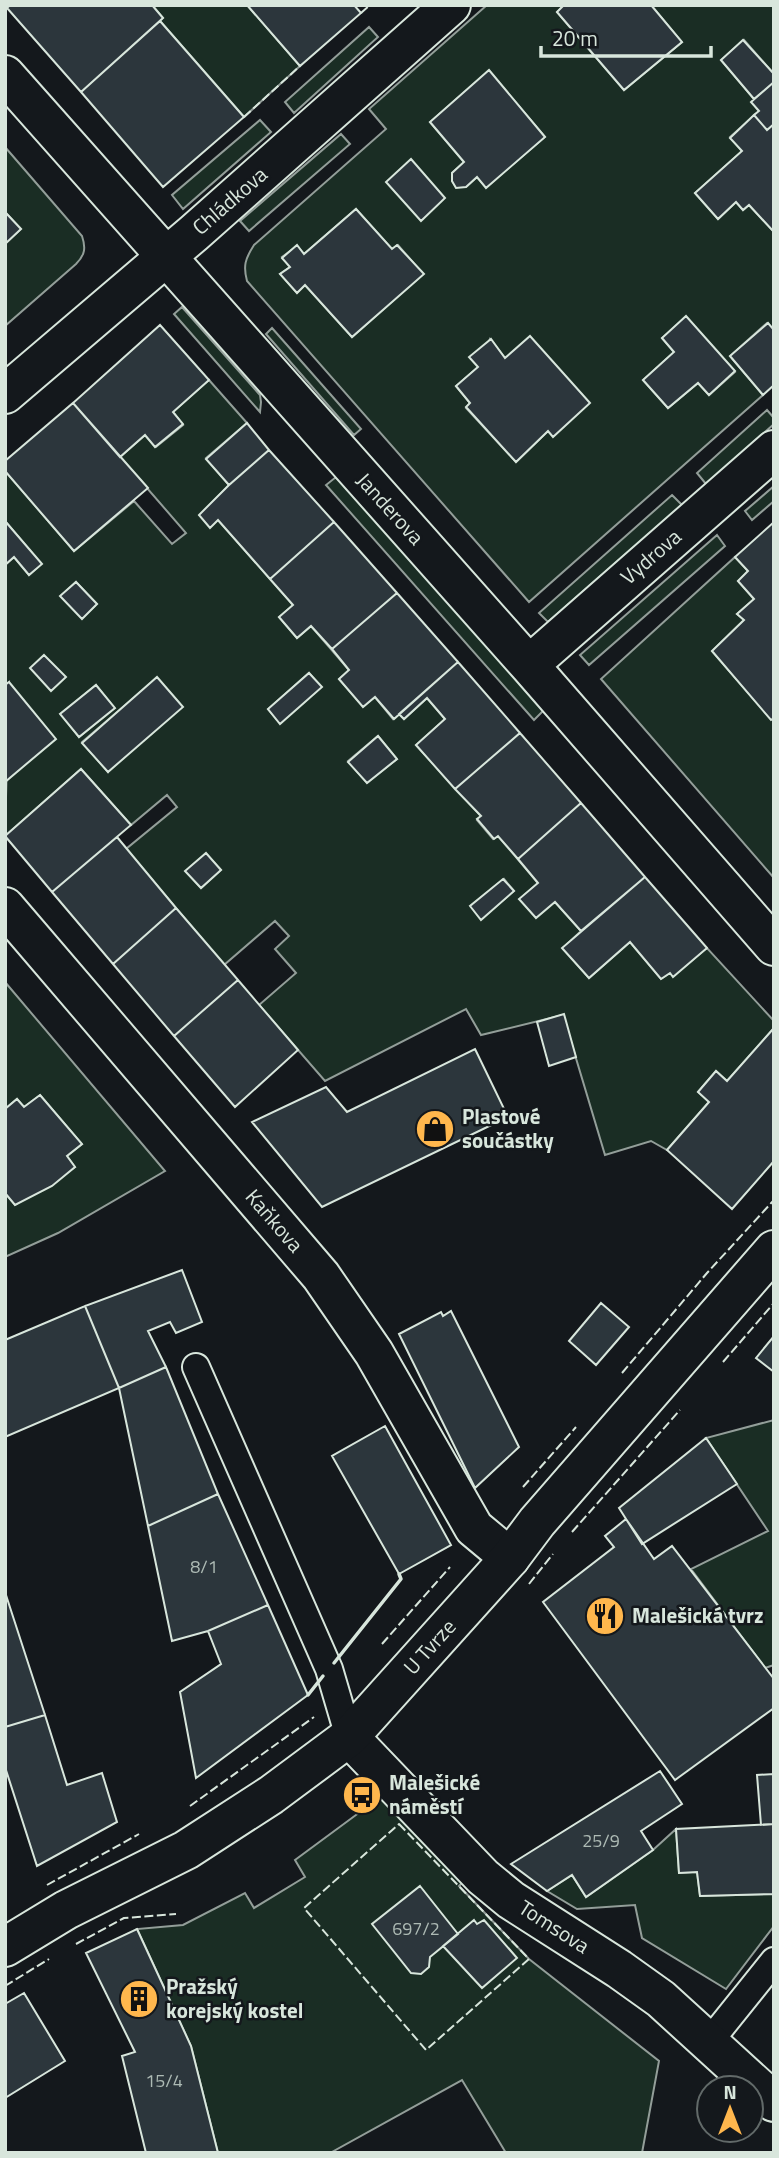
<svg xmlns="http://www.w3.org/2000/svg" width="779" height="2158" font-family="'Titillium Web',sans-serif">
<rect width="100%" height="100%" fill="#14181c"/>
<path fill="#1a2d24" stroke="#939e99" stroke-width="2" fill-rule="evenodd" d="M152,5H247L300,66L244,117L160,21L163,18Z
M487,5H564L557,12L624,90L682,42L651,5H774V74L744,40L721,60L754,99L752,102L759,111L730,137L742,151L695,193L718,219L736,202L743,210L749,205L774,232V330L767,323L730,356L763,395L529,602L247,281C243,266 245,259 254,245L386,129L369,109ZM489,71L545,137L486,187L477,177L466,187H456L452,181V173L464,162L430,122ZM356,209L392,249L398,245L423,274L352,337L305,285L297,293L280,274L290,267L282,257L297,246L304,254ZM686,317L735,372L709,395L698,383L668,408L643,380L674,352L662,338ZM490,339L505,358L553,436L548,431L516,462L466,408L470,403L456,386L478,367Z
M369,27L378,37L294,113L285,102Z
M260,120L271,132L183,209L172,195Z
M341,134L350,144L249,231L240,221Z
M5,147L82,236C86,248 85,255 76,264L5,326V244L21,229L5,212Z
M182,307L260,395L261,402L260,412L174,314Z
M272,328L361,429L354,435L266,334Z
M209,380L247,423L206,458L229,485L200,515L218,520L293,605L279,617L297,638L311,626L349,670L339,679L363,706L375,697L393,719L399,714L404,719L427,698L445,719L416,745L481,816L477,820L493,839L498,836L538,883L520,899L555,902L581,931L563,948L589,978L630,942L661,979L670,973L673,976L707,948L774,1021V1028L727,1081L716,1071L698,1092L709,1102L667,1150L651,1141L605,1155L563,1015L481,1035L466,1009L325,1081L259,1005L296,973L275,949L289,936L275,921L224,965L126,849L177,807L167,795L131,825L81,769L5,836L9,682L5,685V565L14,557L29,575L41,564L5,521V471L74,551L134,501L172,544L186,533L120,457L145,435L156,447L183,425L173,412ZM76,582L97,604L82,618L61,596ZM309,673L321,687L280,723L268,709ZM157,678L108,772L82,742ZM96,685L114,708L79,737L61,714ZM378,736L397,759L367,783L348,761ZM206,854L221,870L201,888L186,871ZM504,879L514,891L481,919L471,906Z
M767,410L774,418V424L706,484L697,473Z
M336,477L544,710L534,720L326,485Z
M774,486V501L752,520L745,511Z
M672,495L682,505L548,622L539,613Z
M717,535L725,546L589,665L580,655Z
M735,557L748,571L738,581L754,599L737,614L744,620L712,651L771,719L774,718V878L601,679Z
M5,982L165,1171L58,1233L5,1257V1193L15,1205L75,1167L67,1156L82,1144L40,1095L24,1107L17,1099L5,1109Z
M774,1420V1665L765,1668L691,1569L768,1531L706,1438Z
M383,1795L464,1881L459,1886L529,1959L659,2061L642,2153H506L462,2080L330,2153H218L191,2046L137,1929L183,1925L245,1893L254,1908L305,1877L295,1860Z
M676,1829L679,1873L697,1872L700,1896L774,1894V1926L726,1989L642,1938L635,1905L577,1909L547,1891L572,1875L586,1897L653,1850Z"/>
<path fill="#2c363c" stroke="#d8e6dc" stroke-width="2" d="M10,5H152L163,18L81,92L7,8Z
M247,5H354L361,13L300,66Z
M564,5H651L682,42L624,90L557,12Z
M160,21L244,117L163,187L81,92Z
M743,40L774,74V82L754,99L721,60Z
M489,70L545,137L486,188L477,177L466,187L456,188L452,181V173L464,162L430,122Z
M774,82V124L767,130L754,115L759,111L751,102Z
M754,115L767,130L774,124V232L749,205L743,210L736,202L718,219L695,193L742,151L730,138Z
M411,159L445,198L421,221L386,182Z
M356,209L392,249L397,245L424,274L352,337L305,285L297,293L280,274L290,267L282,258L297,245L304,254Z
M5,212L21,229L5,244Z
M686,316L735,371L709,395L698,383L668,408L643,380L674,352L662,338Z
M768,323L774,330V385L763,395L730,356Z
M160,325L209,380L173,412L183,424L155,447L145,435L120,457L73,403Z
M530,336L590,403L553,437L548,431L516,462L466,407L470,403L456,386L478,367L469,357L491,339L505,358Z
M73,403L148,488L74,551L5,471V461Z
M247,423L269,450L229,485L206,459Z
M269,450L334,522L270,579L218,520L210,528L199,515L229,485Z
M5,521L42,564L29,575L14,557L5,565Z
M334,522L397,593L332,649L311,626L297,638L279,617L293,605L270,579Z
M774,522V718L771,720L712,651L744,620L737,614L754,599L738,581L748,571L735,557Z
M76,582L97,604L82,619L60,596Z
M397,593L458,662L394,719L375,697L363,707L339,679L349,670L332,649Z
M44,655L66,677L51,691L30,668Z
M458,662L520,733L455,789L416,745L445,719L427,698L404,719L399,714Z
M309,673L322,687L280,724L268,709Z
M157,677L183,707L108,772L82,743Z
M9,682L56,739L5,782V685Z
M96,685L115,708L79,737L60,714Z
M520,733L581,803L518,859L498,836L494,839L477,819L481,816L455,789Z
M378,736L397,759L367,783L348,762Z
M81,769L131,825L52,892L5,836Z
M581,803L645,877L581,931L555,902L536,918L519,899L538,883L518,859Z
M117,837L176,908L113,964L52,892Z
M206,853L221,870L201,888L185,871Z
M645,877L707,948L673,977L670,973L661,979L630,942L589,978L562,948Z
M503,879L514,891L481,920L470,906Z
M176,908L238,980L174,1036L113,964Z
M238,980L298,1050L235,1107L174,1036Z
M564,1014L576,1057L549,1066L537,1022Z
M774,1028V1161L732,1209L667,1150L709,1102L698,1092L716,1071L727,1081Z
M475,1049L508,1117L322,1207L252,1122L326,1087L347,1112Z
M40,1095L82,1144L67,1156L75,1167L52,1186L15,1205L5,1193V1109L17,1099L24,1107Z
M182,1270L202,1322L176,1333L170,1322L148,1331L166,1367L119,1388L85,1306Z
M601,1303L629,1327L596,1365L569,1341Z
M85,1306L119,1388L5,1437V1340Z
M451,1311L519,1447L475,1488L399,1334L441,1312L443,1316Z
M774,1336V1372L756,1358Z
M166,1367L218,1494L148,1526L119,1388Z
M385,1426L451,1545L399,1574L332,1456Z
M706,1438L737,1484L642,1544L619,1508Z
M218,1494L268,1605L208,1631L172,1641L148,1526Z
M626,1519L654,1559L672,1546L774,1679V1708L675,1780L543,1602L614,1547L605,1536Z
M5,1592L45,1715L5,1727Z
M268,1605L308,1695L196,1778L180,1692L221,1664L208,1631Z
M45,1715L67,1785L102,1773L117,1822L37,1866L5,1767V1727Z
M660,1771L682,1804L641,1831L653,1850L586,1897L572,1875L547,1891L511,1864Z
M774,1774V1824L761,1825L757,1775Z
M774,1824V1894L700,1896L697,1872L679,1873L676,1829Z
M420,1886L458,1934L430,1957L429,1967L421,1974L411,1973L372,1924Z
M474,1920L477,1924L484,1920L517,1958L482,1988L443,1946Z
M137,1929L191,2046L218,2153H146L122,2056L135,2052L86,1953Z
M24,1993L65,2061L5,2098V2004Z"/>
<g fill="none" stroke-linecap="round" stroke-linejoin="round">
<g stroke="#d8e6dc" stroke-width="30">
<path id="lane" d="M196,1367L329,1669L349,1737
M709,2042L774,1961"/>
</g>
<g stroke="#d8e6dc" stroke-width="42">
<path id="street" d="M5,75L529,665L774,946
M5,394L194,233L451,5
M529,665L774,450
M5,907L321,1276L374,1353L474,1528L510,1558
M349,1737L483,1877L511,1900L619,1969L661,1999L774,2102"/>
</g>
<g stroke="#d8e6dc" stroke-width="42">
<path id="secondary" d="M5,1947L66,1910L186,1850L271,1795L349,1737L510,1558L537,1522L774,1250"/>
</g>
<use href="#lane" stroke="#14181c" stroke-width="26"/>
<use href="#street" stroke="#14181c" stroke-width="38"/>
<use href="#secondary" stroke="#14181c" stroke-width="38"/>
<path stroke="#d8e6dc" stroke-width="2" stroke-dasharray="9 3.5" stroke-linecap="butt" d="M361,13L370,5
M244,117L300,66
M723,1362L774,1303
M622,1373L707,1273L774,1200
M523,1487L576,1427
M572,1532L680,1410
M529,1584L553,1554
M382,1644L450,1567
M190,1806L314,1717
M399,1824L529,1959L426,2050L304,1908Z
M47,1885L139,1834
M76,1944L124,1918L176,1914
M5,1986L49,1959"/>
<path stroke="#d8e6dc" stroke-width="3.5" d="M334,1663L401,1579L399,1574
M308,1695L323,1676"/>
</g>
<defs>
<g id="shop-disc" transform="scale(2.0125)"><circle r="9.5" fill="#ffb74d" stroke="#14181c"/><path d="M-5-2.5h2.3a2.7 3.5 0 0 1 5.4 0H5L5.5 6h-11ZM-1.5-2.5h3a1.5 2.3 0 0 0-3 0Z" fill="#111"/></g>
<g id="restaurant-disc" transform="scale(2.0125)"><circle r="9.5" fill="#ffb74d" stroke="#14181c"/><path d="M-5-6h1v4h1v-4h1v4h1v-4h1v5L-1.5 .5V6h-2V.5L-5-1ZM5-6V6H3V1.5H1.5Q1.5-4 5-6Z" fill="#111"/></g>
<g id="bus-disc" transform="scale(2.0125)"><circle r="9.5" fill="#ffb74d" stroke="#14181c"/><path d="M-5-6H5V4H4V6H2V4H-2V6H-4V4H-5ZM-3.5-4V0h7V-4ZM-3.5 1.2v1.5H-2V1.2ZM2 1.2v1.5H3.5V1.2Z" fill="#111"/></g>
<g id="building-disc" transform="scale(2.0125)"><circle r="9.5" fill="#ffb74d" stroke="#14181c"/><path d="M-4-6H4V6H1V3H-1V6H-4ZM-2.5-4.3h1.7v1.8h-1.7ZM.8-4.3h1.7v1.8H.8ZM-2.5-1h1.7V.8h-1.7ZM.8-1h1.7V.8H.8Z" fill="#111"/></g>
</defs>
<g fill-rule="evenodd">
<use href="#shop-disc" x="435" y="1129"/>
<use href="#restaurant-disc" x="605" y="1616"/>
<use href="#bus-disc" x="362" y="1795"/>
<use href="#building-disc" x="139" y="1999"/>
</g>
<g text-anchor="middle" stroke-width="5" stroke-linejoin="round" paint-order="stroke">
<g font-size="18" fill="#adbab4">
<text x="204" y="1573">8/1</text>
<text x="601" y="1847">25/9</text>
<text x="416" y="1935">697/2</text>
<text x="164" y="2087">15/4</text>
</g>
<g font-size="21" fill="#d8e6dc" stroke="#14181c">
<text transform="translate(230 201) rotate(-41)" y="7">Chládkova</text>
<text transform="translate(390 509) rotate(48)" y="7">Janderova</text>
<text transform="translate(651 557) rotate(-41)" y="7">Vydrova</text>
<text transform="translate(274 1221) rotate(49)" y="7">Kaňkova</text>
<text transform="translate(430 1647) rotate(-48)" y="7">U Tvrze</text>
<text transform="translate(554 1927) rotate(33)" y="7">Tomsova</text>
</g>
<g font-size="21" font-weight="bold" fill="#d8e6dc" stroke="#14181c" text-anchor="start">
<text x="462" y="1124">Plastové<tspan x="462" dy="24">součástky</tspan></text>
<text x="632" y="1623">Malešická tvrz</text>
<text x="389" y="1790">Malešické<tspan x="389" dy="24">náměstí</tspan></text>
<text x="166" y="1994">Pražský<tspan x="166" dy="24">korejský kostel</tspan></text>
</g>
</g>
<rect width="779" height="2158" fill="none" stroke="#d8e6dc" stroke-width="14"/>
<g transform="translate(730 2109)"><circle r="33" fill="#14181c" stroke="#626a69" stroke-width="2"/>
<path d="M0-5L12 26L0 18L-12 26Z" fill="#ffb74d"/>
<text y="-10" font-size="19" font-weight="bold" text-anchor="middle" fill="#d8e6dc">N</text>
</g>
<path d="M541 46v10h170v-10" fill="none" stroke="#d8e6dc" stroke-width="3.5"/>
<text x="552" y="46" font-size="21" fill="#d8e6dc" stroke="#14181c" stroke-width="5" paint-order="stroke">20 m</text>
</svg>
